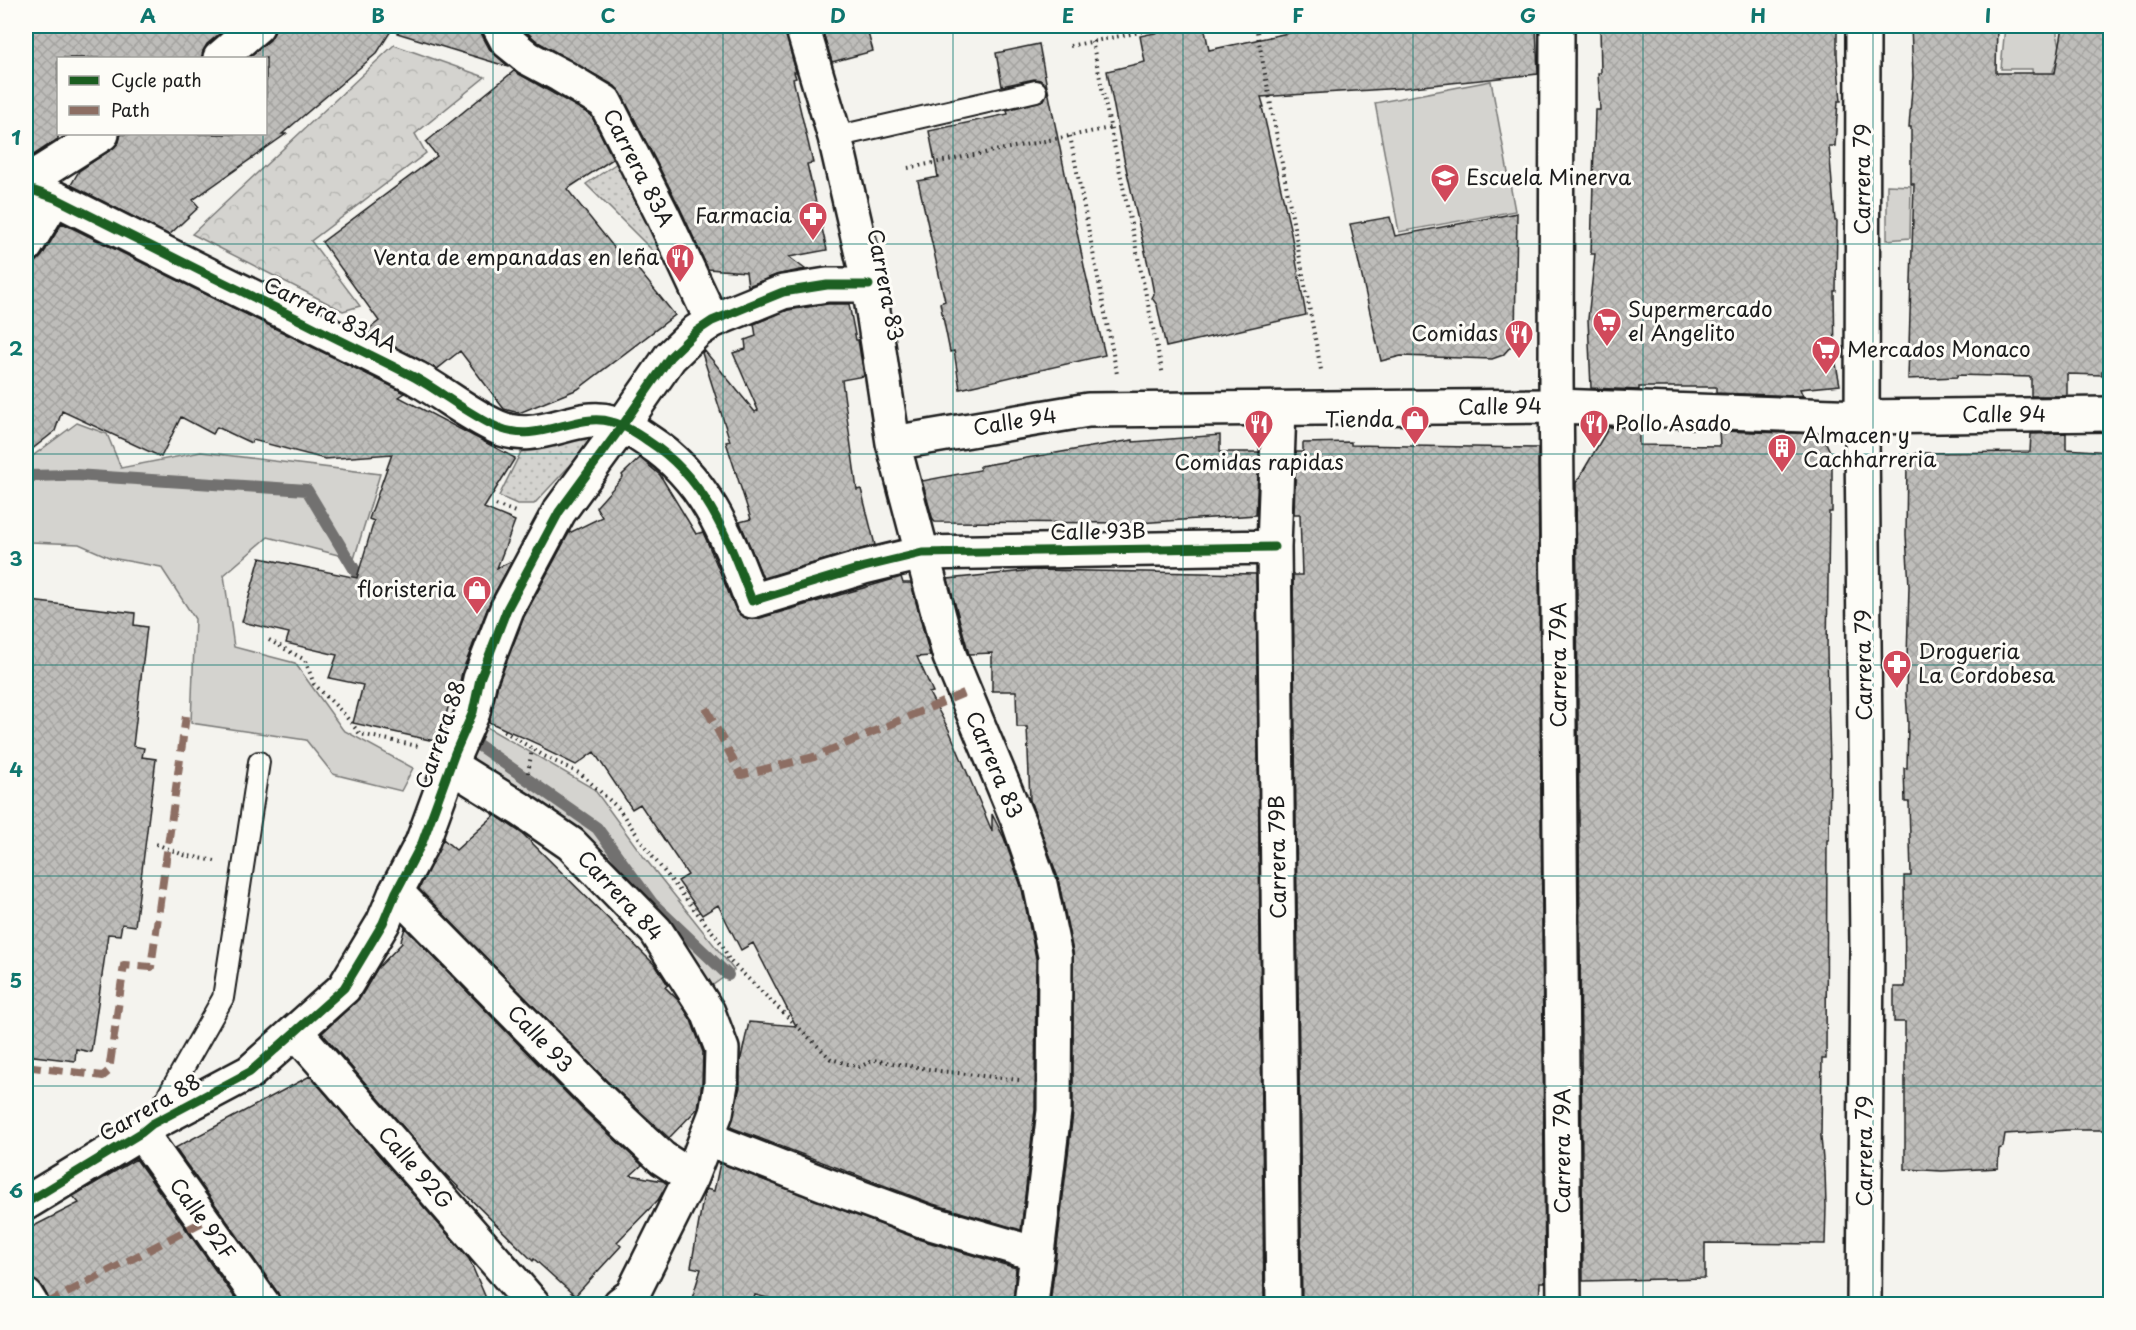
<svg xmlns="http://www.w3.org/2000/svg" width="2136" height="1330" font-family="'Playpen Sans',sans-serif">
<defs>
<pattern id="forest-crowns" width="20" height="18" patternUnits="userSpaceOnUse" patternTransform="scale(1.5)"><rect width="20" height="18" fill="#d4d3cf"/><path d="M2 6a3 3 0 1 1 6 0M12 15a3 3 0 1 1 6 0" fill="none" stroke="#b5b5b1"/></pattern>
<pattern id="park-dots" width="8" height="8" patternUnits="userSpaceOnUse" patternTransform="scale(1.5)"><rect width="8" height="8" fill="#d4d3cf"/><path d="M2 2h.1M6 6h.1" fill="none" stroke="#b5b5b1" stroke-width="1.8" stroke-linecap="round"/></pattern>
<pattern id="building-cross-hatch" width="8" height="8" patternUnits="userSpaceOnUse" patternTransform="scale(1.5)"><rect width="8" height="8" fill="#bebdba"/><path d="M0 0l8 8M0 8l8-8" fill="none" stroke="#a3a29f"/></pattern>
</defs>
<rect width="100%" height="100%" fill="#f4f3ee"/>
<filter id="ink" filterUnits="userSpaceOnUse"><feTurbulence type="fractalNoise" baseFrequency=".0167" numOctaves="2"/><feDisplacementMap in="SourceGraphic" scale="12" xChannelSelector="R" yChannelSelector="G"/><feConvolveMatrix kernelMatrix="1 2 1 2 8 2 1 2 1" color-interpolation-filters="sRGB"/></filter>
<g filter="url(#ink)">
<path fill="#d4d3cf" stroke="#787876" stroke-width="1.5" d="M2005,26H2057V34L2061,50L2053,71L2074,76L2035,108L2032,69H2001Z
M1491,81L1515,211L1399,232L1375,103Z
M1887,185L1911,186L1910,238L1887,240Z
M77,423L107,434L121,468L201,452L380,474L354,559L268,537L224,575L234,647L295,663L343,730L413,768L401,791L333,774L306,740L191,723L195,619L161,567L111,558L79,544L31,542L26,539V461Z
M476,721L594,789L643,856L734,970L710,987L461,757Z"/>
<path fill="url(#forest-crowns)" stroke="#787876" stroke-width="1.5" d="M394,45L485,77L415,134L426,153L311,241L360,306L343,311L192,234Z"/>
<path fill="url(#park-dots)" stroke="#787876" stroke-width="1.5" d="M620,161L663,236L659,257L586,184Z
M604,429L534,504H517L499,496L521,452Z"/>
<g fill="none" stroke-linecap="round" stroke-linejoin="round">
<path stroke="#72716f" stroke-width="12" d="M26,476L75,475L307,490L356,572L364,575
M464,735L597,828L652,903L728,975"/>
</g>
<path fill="url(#building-cross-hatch)" stroke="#1c1c1c" stroke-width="1.5" d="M39,26H229L207,44L203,51L202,58H58V139L26,160V87L31,83L26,74V34Z
M275,26H394L377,53L282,134H286L193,200L199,207L169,235L71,185L79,171L112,149L119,142L121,134H266V58H248L270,40L274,33Z
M399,26H480L482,35L490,50L509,67L397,33Z
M520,26H784L796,72H794L796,78L793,79L813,163L807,164L827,250L789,257L805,269L776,275L748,286L746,272L708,269L680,208L621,93L615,86L538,42Z
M821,26H866L873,51L832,62Z
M1188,26H1204L1209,50L1302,30L1301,26H1536L1538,74L1403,88L1261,97L1264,107H1262L1290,228L1306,315L1166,347L1157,305L1152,298L1154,294L1151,278L1124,159L1107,71L1145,62L1140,36Z
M1600,26H1837V56L1841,101H1838L1835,146H1829L1835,221H1837L1836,291H1834L1835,359L1840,385L1800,389L1803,396L1716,393V387H1639V390L1591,388L1588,319L1595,254H1591L1595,110H1600L1598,73H1601Z
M1911,26H1997L1996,73H2055L2063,26H2110V371H2102V375L2067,374V396H2031V377L1957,375V377L1908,379L1914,184H1911V127H1909L1913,76Z
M1039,44L1047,87L1040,80L1034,79L1002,86L996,53Z
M514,71L591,115L613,159L567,189L620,255L624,252L675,315L578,389L519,413L504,409L460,351L437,369L365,332L379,321L322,242L437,156L426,142Z
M1048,90L1085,271L1105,355L960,389L954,351L950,352L946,332L940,303L945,301L918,181L938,177L929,131L1008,114L1007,110L1044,100Z
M1517,213L1515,337L1511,346L1503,355L1492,359L1401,356L1381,361L1350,224L1390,217L1395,236Z
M62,223L405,393L399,397L515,458L484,508L515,521L497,568L512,561L490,602L462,672L455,706L449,704L439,742L353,723L363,685L329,678L337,655L286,643L289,633L242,622L260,558L357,578L374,521L369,519L392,454L325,459L253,440L251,443L217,427L213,434L181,417L161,457L62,411L55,431L26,454V272L30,264L36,262L42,256Z
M828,304H849L856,340H858L864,376L842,380L857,490L861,489L875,545L763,578L740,522L751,519L726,442L730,441L702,353L704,350L755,412L758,410L733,353L746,349L745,340L756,336L754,324L788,310Z
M1609,427L1639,428V445L1720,446L1719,431L1822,434L1832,456V512H1829L1827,650L1830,766L1829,840H1827L1826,1059H1822L1821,1137L1824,1171H1825L1826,1207L1825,1244L1705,1243V1278L1583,1281L1576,483Z
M2066,433V449L2110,452V1130H2068L2005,1134L2003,1147L1999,1149L1998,1168L1942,1171L1905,1169V1022H1894V987H1905L1904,876H1911L1909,802H1905L1904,768H1907L1908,723L1906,694L1909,586L1906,535L1907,462L1916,453L2030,452L2031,434Z
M1220,435V452H1259L1256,515L1138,523L935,522L933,520L922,481L980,470V466L1085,448L1133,440V442Z
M1351,442V445L1538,448L1545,1282H1540L1539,1305H1302L1293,575H1302L1300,514H1294L1296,452H1303V443Z
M640,458L660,475L696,534L703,532L735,608L740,615L748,619H757L901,577L903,583H911L930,656L917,657L933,692L929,693L949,730L992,831V814L1004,838L1022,889L1036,958L1035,1110L1021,1230L933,1204L730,1127L740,1087V1062L749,1022L796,1026L753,943L741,950L718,905L702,915L678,881L688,875L640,804L632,809L594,752L576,765L545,750L542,746L489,722L498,684L524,617L569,533L602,517L596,507L623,477L622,475Z
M1035,570L1256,574L1264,1305H1050L1073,1113V952L1058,878L1030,800L1027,727H1017L1016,691H992V653L969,654L948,579Z
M30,601L135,613L134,625L147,627L133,746L144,748L142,757L156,759L135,926L122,924L120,935L108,934L91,1052L76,1049L75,1061L26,1055V622L28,623Z
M495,815L524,835L656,966L668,985L665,987L680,1002L691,1020L703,1052L702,1082L698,1108L669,1138L607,1081L419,889L443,839L456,850Z
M405,928L581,1108L642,1165L631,1175L663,1181L667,1184L658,1200L617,1242L621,1246L575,1296L534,1259L533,1261L437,1166L322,1033L360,998L377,969L402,943L401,941Z
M310,1076L469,1259L489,1305H281L278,1293L175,1148Z
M136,1159L240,1305H50L47,1295L42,1286L32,1279L26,1267V1230L79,1203L73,1196Z
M720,1163L921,1240L1016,1268L1013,1305H798L755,1295L752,1305H690L701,1269L691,1267L704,1193L706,1189L714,1191Z"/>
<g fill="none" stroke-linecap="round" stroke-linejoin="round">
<g stroke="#1c1c1c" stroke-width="24">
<path id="service" d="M835,137L1036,91
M154,1120L223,998L259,762"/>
</g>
<g stroke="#1c1c1c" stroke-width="38">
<path id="minor" d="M499,26L507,41L528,58L560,75L605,102L663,216L712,321
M1557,26L1556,377L1564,1304
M220,58L257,26
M26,182L102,134
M26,188L55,198C134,238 214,278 294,317C334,338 376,357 416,378C443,393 468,414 497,427C538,446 575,411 612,422C624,425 638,434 648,441C707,479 728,539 752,601L864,567L922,553L1274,547
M26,246L55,198
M1279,409L1274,547L1283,1304
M451,766L520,809L571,844L656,931L708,1012L722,1049L721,1084L716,1113L691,1177L632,1295L620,1304
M396,892L594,1094L662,1158L691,1177
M296,1032L533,1304
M141,1133L263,1304
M706,1138L824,1184L927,1222L1037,1254
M26,1296L31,1304"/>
</g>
<g stroke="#1c1c1c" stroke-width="38">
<path id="tertiary" d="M802,26L835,137L869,285L893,443L922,553L950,657L1019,823L1040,884L1055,956L1054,1111L1031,1304
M1863,26L1862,437L1867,948L1864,1304
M893,443L1088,410L1556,406L1862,417L2110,414
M26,1203L141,1133L152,1124L250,1072L344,988L383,923L396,892L422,843L455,753L473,712L480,679L507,609L559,512L622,426L670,357L697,331L712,321L783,292L827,285H869"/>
</g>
<path stroke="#1c1c1c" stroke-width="4" stroke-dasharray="1.5 4.5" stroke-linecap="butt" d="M1256,26L1321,370
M1092,41L1163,375
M1070,46L1170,26
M1070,136L1117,374
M908,168L1110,128
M496,505L518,513
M269,640L305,660L314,684L344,714L360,734L418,746
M504,731L544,756L581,774L618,808L652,856L722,944L729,960L831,1059L859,1067L874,1060L940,1071L1019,1080
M528,773L532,749
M156,844L184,855L215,861"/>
<use href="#service" stroke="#fdfcf7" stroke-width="20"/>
<use href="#minor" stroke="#fdfcf7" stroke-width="33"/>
<use href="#tertiary" stroke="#fdfcf7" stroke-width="33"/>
<path stroke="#8d6e63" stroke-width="8" stroke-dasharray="15 8" stroke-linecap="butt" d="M26,27L28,26
M706,708L741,775L814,757L964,693
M26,1066L103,1076L109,1071L124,965L151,967L186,716
M46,1304L204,1221"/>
<g stroke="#fdfcf7" stroke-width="13">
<path id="cycleway" d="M26,188L55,198C134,238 214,278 294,317C334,338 376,357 416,378C443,393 468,414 497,427C538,446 575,411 612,422C624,425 638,434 648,441C707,479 728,539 752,601L864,567L922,553L1274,547
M26,1203L141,1133L152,1124L250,1072L344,988L383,923L396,892L422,843L455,753L473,712L480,679L507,609L559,512L622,426L670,357L697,331L712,321L783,292L827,285H869"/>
</g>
<use href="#cycleway" stroke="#1b5e20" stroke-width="9"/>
</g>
</g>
<path fill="none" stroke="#0f766e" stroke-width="1.5" stroke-opacity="0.55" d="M263,26V58M493,26V1304M723,26V1304M953,26V1304M1183,26V1304M1413,26V1304M1643,26V1304M1873,26V1304M263,134V1304M26,244H2110M26,454H2110M26,665H2110M26,876H2110M26,1086H2110"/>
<defs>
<g id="school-pin" transform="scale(1.5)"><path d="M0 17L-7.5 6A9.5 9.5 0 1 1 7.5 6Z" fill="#d1495b" stroke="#fdfcf7"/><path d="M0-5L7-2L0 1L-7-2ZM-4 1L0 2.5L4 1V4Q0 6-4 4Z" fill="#fff"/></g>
<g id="pharmacy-pin" transform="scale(1.5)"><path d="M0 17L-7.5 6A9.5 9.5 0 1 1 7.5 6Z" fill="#d1495b" stroke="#fdfcf7"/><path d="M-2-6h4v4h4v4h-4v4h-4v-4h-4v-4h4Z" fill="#fff"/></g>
<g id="restaurant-pin" transform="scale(1.5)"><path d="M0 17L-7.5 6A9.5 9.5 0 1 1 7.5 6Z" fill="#d1495b" stroke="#fdfcf7"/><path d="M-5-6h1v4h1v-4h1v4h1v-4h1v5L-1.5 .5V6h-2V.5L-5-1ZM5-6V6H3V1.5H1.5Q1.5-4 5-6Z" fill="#fff"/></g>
<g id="supermarket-pin" transform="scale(1.5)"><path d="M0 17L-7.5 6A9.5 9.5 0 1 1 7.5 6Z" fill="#d1495b" stroke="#fdfcf7"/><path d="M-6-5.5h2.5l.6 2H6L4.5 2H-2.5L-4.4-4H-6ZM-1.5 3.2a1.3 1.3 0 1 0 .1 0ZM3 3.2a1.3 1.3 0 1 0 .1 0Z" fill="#fff"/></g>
<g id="shop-pin" transform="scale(1.5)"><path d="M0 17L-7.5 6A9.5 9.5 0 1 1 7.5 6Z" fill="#d1495b" stroke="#fdfcf7"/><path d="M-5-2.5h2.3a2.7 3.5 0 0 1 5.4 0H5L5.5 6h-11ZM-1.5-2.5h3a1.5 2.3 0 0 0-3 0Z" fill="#fff"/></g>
<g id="building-pin" transform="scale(1.5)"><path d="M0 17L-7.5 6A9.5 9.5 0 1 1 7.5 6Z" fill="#d1495b" stroke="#fdfcf7"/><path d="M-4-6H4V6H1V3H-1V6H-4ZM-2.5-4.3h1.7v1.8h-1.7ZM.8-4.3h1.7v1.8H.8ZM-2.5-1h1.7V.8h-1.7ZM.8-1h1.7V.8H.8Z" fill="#fff"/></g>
</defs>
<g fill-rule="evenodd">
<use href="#school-pin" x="1445" y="178"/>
<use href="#pharmacy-pin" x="813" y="216"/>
<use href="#restaurant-pin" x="680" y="258"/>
<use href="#supermarket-pin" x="1607" y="322"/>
<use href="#restaurant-pin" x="1519" y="334"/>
<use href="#supermarket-pin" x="1826" y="350"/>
<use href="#shop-pin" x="1415" y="420"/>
<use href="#restaurant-pin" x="1259" y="424"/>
<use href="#restaurant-pin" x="1594" y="424"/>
<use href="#building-pin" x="1782" y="448"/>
<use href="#shop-pin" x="477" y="590"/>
<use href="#pharmacy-pin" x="1897" y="664"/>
</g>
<g text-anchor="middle" stroke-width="6" stroke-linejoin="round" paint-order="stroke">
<g font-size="21" fill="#1c1c1c" stroke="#fdfcf7">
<text transform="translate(638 168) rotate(63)" y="7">Carrera 83A</text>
<text transform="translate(1863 179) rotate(-90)" y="7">Carrera 79</text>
<text transform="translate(885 285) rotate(79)" y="7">Carrera 83</text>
<text transform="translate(330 315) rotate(26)" y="7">Carrera 83AA</text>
<text transform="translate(1500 407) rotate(-1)" y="7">Calle 94</text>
<text x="2004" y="422">Calle 94</text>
<text transform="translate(1015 422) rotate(-9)" y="7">Calle 94</text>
<text transform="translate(1098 532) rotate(-1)" y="7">Calle 93B</text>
<text transform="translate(1559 665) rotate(-90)" y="7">Carrera 79A</text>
<text transform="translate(1864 665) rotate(-91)" y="7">Carrera 79</text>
<text transform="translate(441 735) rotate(-71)" y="7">Carrera 88</text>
<text transform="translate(994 765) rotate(67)" y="7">Carrera 83</text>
<text transform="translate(1278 857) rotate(-91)" y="7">Carrera 79B</text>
<text transform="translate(620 896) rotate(47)" y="7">Carrera 84</text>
<text transform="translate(540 1039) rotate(46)" y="7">Calle 93</text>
<text transform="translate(150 1108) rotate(-30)" y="7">Carrera 88</text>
<text transform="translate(1563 1151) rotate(-90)" y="7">Carrera 79A</text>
<text transform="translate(1865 1151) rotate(-90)" y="7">Carrera 79</text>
<text transform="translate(415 1168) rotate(49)" y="7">Calle 92G</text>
<text transform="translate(202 1219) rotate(54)" y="7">Calle 92F</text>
</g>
<g font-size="21" fill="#1c1c1c" stroke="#fdfcf7" text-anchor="start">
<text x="1466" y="185">Escuela Minerva</text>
<text x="792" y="223" text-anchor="end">Farmacia</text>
<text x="659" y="265" text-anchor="end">Venta de empanadas en leña</text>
<text x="1628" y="317">Supermercado<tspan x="1628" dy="24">el Angelito</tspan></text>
<text x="1498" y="341" text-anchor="end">Comidas</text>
<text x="1847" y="357">Mercados Monaco</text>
<text x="1394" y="427" text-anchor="end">Tienda</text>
<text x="1615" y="431">Pollo Asado</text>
<text x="1803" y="443">Almacen y<tspan x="1803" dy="24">Cachharreria</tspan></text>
<text x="1259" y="470" text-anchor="middle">Comidas rapidas</text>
<text x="456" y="597" text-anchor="end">floristeria</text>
<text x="1918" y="659">Drogueria<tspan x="1918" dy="24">La Cordobesa</tspan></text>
</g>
</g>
<rect width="2136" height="1330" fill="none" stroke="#fdfcf7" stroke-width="66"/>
<rect x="57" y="57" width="210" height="78" fill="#fdfcf7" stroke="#a3a29f" stroke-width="1.5"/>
<rect x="69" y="76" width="30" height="9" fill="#1b5e20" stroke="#a3a29f" stroke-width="1.5"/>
<text x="111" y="87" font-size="18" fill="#1c1c1c">Cycle path</text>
<rect x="69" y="106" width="30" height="9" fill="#8d6e63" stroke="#a3a29f" stroke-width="1.5"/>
<text x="111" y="117" font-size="18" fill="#1c1c1c">Path</text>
<rect x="33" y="33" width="2070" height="1264" fill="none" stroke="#0f766e" stroke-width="2"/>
<g font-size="20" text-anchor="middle" font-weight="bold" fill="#0f766e">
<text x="148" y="23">A</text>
<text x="378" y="23">B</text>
<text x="608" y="23">C</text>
<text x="838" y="23">D</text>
<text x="1068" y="23">E</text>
<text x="1298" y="23">F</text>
<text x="1528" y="23">G</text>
<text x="1758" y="23">H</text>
<text x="1988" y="23">I</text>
<text x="16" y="145">1</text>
<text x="16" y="356">2</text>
<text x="16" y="566">3</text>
<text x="16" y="777">4</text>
<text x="16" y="988">5</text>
<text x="16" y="1198">6</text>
</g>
</svg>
